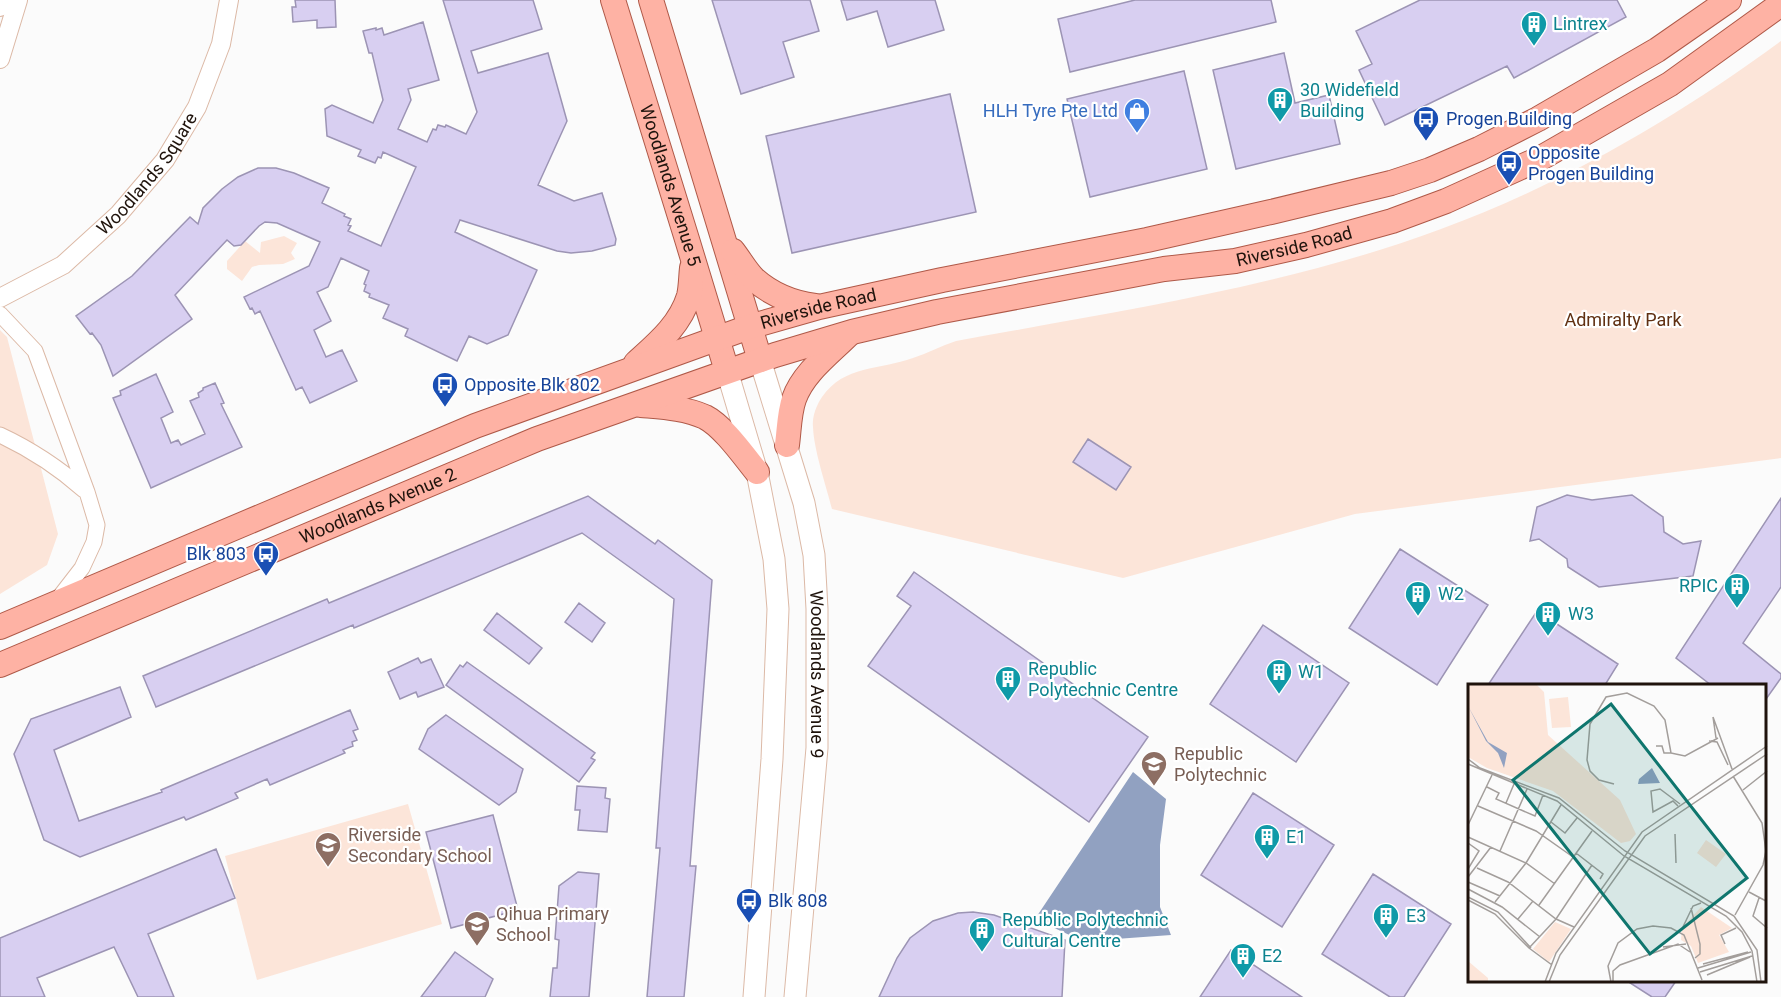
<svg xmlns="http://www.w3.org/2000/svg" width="1781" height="997" font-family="Roboto,sans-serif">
<rect width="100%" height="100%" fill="#fbfbfb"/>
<path fill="#fce5d9" d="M1781,41V458L1355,514L1123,578L832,509C826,485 814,451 813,427C812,417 816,406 822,397C844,365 880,370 913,358C928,353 941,346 956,341C1119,311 1285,287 1441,229C1563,184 1676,118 1781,41Z
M284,236L297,243L291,253L295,259L283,264L259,265L252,267L242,281L227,269V261L245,241L260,253L261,242Z
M0,330L7,337L58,534L47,565L0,594Z
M408,804L442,924L257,980L225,856Z"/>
<path fill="#91a1c1" d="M1133,772L1166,799L1160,845V907L1171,935L1088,941L1078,939L1035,919Z"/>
<path fill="#d8cff1" stroke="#9c94b4" stroke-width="1.5" d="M295,0H335L336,27L317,28V20L293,22L292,7H296Z
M443,0H533L542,29L471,51L478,73L548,53L567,121L538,185L574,201L602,193L616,239L615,245L592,251L571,253L557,251L460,220L455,232L537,270L508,335L487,344L469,336L457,361L405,336L408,329L383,318L389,305L369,297L370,294L364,291L366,285L364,284L369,271L341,258L328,287L317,292L331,321L314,330L326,357L342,350L357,381L310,403L302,387L296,390L260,311L255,314L252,308L250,309L244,297L309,266L320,242L277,223L265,222L259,226L241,245L234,246L227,240L175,295L192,319L113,376L101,345L92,333L90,334L76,316L132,276L190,217L198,224L203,208L222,189L238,177L258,168H276L294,173L329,188L322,203L345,214L344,216L351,219L348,225L351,226L348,231L381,246L416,167L383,152L381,158L378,157L375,163L358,156L361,150L327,136L325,109L332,105L373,123L383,100L372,53H369L363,31L376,28V30L382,28L384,35L423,22L439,80L408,89L411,100L398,129L427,142L433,129L436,130L438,125L445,127L446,125L466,134L477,112Z
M712,0H810L819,31L783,42L794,77L741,94Z
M841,0H935L944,30L888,47L877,11L847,20Z
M1135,0H1271L1276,22L1070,72L1058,19Z
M1420,0H1617L1626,17L1514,78L1507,66L1385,125L1359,70L1372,64L1356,31Z
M1284,53L1295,103L1329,95L1340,144L1236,169L1213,70Z
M1184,71L1207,169L1090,197L1067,99Z
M950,94L976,212L792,253L766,136Z
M156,374L173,412L161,418L171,443L178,440L181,445L205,434L190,401L199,397L198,393L203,390V388L215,383L224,403L221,404L242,447L151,488L113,398L121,395L120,391Z
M1088,439L1131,467L1116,490L1073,462Z
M1567,495L1592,500L1632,495L1663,517L1664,532L1683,544L1701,541L1693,576L1599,587L1568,567L1567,559L1539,539L1530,541L1537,507Z
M588,496L655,544L658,540L712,580L690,866H696L684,997H647L660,848H656L674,599L582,533L354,628L353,625L156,707L143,676L327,599L329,603Z
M1781,498V587L1743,643L1781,674V678L1764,702V685H1711L1676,658Z
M1400,549L1488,605L1437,685L1349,628Z
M914,572L1148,737L1089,822L868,666L911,606L897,596Z
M579,603L605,623L592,642L565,622Z
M1537,611L1618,664L1605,685H1488Z
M497,613L542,648L529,664L484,630Z
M1263,625L1349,683L1296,762L1210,704Z
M418,658L421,663L431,659L444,687L418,697L416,692L400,699L388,672Z
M467,662L595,753L591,758L595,760L579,782L446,685L460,665L463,667Z
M120,687L131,717L54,750L79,821L162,792L161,790L350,710L358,729L353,731L357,740L352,742L353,746L343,750L345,753L270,785L267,779L235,793L238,798L210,810L186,820L184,817L80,857L44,840L14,754L31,719Z
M446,715L523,769L516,792L499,805L419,749L428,729Z
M577,786L606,788L605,798L610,799L607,832L578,830L580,810H575Z
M1253,793L1334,845L1282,927L1201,875Z
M493,815L518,910L451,928L426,832Z
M216,849L235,898L148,934L174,997H138L114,947L37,978L45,997H0V938Z
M578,872L599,874L589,997H550L553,968H557L559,940L555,939L559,886Z
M1373,874L1451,924L1404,997H1390L1322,954Z
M973,912L994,915L1065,940L1062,997H879L897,958L910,938L933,921L958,913Z
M1231,950L1302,997H1200Z
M455,952L493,979L485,997H421Z
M1627,981H1676L1665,997H1652Z"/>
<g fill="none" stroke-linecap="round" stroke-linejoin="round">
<g stroke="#dcb9a6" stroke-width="17">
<path id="minor" d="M0,314L35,351L87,492L97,525L94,542L82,568L58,599
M0,435C30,449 59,468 84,490"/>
</g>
<g stroke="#dcb9a6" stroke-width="20">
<g id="tertiary">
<path d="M0,7L2,0"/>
<path d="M0,59L18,0"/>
<path id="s1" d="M0,298L63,265L118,215L165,160L197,107L221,44L229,0"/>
</g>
</g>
<g stroke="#dcb9a6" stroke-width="23">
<g id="secondary">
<path id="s2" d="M760,360L804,503L814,555L817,609V748L795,997"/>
<path d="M727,371L757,472L774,559L778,609L772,759L754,997"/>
</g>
</g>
<g stroke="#af5948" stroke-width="26">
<g id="primary">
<path id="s3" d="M613,0C651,124 690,247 727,371"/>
<path d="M651,0L760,360"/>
<path d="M733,251C740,260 746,271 754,279C772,295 792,303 815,306"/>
<path d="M636,363C658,343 680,325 689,296C691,288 691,277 692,268"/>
<path d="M641,405C663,407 685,408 705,417C723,426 744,456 757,472"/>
<path d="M787,445C789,430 789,413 794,399C803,373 829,354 848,335"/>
<path id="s4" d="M0,627L475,426L749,327L819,307L942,280L1147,240L1271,212L1391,183L1430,170L1479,149L1538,119L1657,50L1729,0"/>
<path id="s5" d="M0,665L537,439L775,355L852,332L937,312L1164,269L1235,261L1306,245L1392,221L1446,201L1541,158L1588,131L1670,84L1781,4"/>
</g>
</g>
<use href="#minor" stroke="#fff" stroke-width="15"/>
<use href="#tertiary" stroke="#fff" stroke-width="18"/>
<use href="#secondary" stroke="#fff" stroke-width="21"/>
<use href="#primary" stroke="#feb2a4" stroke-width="24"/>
</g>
<defs>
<g id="building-pin" transform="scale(1.35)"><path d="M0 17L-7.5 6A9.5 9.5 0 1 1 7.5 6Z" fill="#0f9aa8" stroke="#fff"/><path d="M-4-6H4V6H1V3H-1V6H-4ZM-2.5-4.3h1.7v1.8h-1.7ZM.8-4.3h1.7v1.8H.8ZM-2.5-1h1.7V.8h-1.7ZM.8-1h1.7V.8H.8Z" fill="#fff"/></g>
<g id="shop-pin" transform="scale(1.35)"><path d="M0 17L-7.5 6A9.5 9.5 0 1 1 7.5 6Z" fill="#3f7fe0" stroke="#fff"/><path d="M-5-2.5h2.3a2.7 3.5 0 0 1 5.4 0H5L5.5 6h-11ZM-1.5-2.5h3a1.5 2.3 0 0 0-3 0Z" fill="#fff"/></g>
<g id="bus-pin" transform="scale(1.35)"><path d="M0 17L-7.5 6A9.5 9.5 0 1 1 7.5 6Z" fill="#1a4fb4" stroke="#fff"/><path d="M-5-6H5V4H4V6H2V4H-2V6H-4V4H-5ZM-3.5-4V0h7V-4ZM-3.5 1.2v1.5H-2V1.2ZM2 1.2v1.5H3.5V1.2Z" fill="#fff"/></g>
<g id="university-pin" transform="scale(1.35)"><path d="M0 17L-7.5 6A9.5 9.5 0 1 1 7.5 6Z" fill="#8d6e63" stroke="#fff"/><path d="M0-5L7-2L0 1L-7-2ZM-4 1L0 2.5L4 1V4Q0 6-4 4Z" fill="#fff"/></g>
<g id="school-pin" transform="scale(1.35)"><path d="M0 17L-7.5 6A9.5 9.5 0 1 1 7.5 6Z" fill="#8d6e63" stroke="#fff"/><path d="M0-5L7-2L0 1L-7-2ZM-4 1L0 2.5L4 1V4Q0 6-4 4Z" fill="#fff"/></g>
</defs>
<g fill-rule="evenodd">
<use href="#building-pin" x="1534" y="24"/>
<use href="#building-pin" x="1280" y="100"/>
<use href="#shop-pin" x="1137" y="111"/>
<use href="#bus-pin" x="1426" y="119"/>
<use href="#bus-pin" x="1509" y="163"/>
<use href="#bus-pin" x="445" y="385"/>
<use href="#bus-pin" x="266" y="554"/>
<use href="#building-pin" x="1737" y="586"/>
<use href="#building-pin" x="1418" y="594"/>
<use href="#building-pin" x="1548" y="614"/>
<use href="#building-pin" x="1279" y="672"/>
<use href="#building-pin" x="1008" y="679"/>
<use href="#university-pin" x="1154" y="764"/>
<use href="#building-pin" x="1267" y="837"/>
<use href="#school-pin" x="328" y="845"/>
<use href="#bus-pin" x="749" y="901"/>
<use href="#building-pin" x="1386" y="916"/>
<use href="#school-pin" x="477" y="924"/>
<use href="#building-pin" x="982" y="930"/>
<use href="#building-pin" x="1243" y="956"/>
</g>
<g text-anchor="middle" stroke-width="4.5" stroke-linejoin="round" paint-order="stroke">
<g font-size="18" fill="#0d838f" stroke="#fff" text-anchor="start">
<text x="1553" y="30">Lintrex</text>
<text x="1300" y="96">30 Widefield<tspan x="1300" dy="21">Building</tspan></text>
<text x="1718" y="592" text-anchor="end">RPIC</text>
<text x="1438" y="600">W2</text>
<text x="1568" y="620">W3</text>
<text x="1028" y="675">Republic<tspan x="1028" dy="21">Polytechnic Centre</tspan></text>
<text x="1298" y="678">W1</text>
<text x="1286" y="843">E1</text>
<text x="1406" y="922">E3</text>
<text x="1002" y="926">Republic Polytechnic<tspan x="1002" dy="21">Cultural Centre</tspan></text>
<text x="1262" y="962">E2</text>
</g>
<g font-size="18" fill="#366cbe" stroke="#fff" text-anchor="end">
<text x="1118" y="117">HLH Tyre Pte Ltd</text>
</g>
<g font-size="18" fill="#164399" stroke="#fff" text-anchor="start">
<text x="1446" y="125">Progen Building</text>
<text x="1528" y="159">Opposite<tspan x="1528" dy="21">Progen Building</tspan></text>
<text x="464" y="391">Opposite Blk 802</text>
<text x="246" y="560" text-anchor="end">Blk 803</text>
<text x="768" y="907">Blk 808</text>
</g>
<g font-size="18" fill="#1f130c" stroke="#fff">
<text dy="6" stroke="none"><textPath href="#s1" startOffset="196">Woodlands Square</textPath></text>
<text dy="6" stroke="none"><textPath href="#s3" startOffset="194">Woodlands Avenue 5</textPath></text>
<text dy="6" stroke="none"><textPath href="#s5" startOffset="1366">Riverside Road</textPath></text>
<text dy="6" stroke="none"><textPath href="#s4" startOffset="879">Riverside Road</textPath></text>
<text dy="6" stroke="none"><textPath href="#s5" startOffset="410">Woodlands Avenue 2</textPath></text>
<text dy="6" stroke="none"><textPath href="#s2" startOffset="322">Woodlands Avenue 9</textPath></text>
</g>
<g font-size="18" fill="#603012" stroke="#fff">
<text x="1623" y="326">Admiralty Park</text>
</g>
<g font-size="18" fill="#785e54" stroke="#fff" text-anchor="start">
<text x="1174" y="760">Republic<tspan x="1174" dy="21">Polytechnic</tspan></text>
<text x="348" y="841">Riverside<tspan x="348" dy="21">Secondary School</tspan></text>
<text x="496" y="920">Qihua Primary<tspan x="496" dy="21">School</tspan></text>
</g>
</g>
<g transform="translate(1468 684)">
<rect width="298" height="298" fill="#fbfbfb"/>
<path d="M0,1H69L76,8L80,51L152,116L168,150L162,157L153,159L85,107L19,84L0,73ZM100,13L103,43L84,44L81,15ZM238,156L258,170L248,183L229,169ZM233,223L264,244L251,251L261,268L230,279L223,262L213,256L214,244ZM87,238L103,245L81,278L65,265ZM0,277L20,294V298H0Z" fill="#fce5d9"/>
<path d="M0,22L20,58L39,69L36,84L30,69L18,57ZM184,84L192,99L170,100L171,95Z" fill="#91a1c1"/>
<path fill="none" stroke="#a39e9b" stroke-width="1.5" d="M245,33L264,85M245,33L248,54M241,57L249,58L260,81M188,62H194L196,69H203M203,69L217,72L250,54M0,75L12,84L91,114L157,167L266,232L289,266L293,298M0,80L89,117L156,172L258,232L274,248L284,267L289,298M265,92L294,139L298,167L295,181L267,231M146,100L131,96L122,87L119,76L122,40L138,13L159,9L186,22L197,36L203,69M19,103L31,109L28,115L67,132L75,111M275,106L299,87M38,119L46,100M10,122L68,147L105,173M210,122L205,117L185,128L183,107L192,105L212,120M83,138L97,149L109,134M0,141L24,91M207,150L208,179M0,153L58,179L87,200M0,159L11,167L0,185M32,167L59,105M108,169L135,190L132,195M9,184L40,198L88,235L106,243M0,193L23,163M0,198L32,212M0,205L34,223L72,253M281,208L298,217M0,213L30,228L63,264M291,214L285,232L299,244M0,216L27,230L61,264L84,281M27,218L58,179L93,121M71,221L124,147M223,224L232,260V270L227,274M50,235L65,217M213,247L225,222L233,219M257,260L253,251L268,244M195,263L218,260M61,264L88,235L124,181M235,280L280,268M230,284L283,268M232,288L284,272M239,291L282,273M77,298L88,269L174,148L299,62M81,298L92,271L177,152L299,70M143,298L140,282L150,259L169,245L185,242L203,244L216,251L234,296M145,298V287L152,281L210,260L222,268"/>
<path fill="#0f766e" fill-opacity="0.15" stroke="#0f766e" stroke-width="3" d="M143,20L279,194L182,270L45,96Z"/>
<rect width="298" height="298" fill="none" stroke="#1f130c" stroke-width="3"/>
</g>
</svg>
